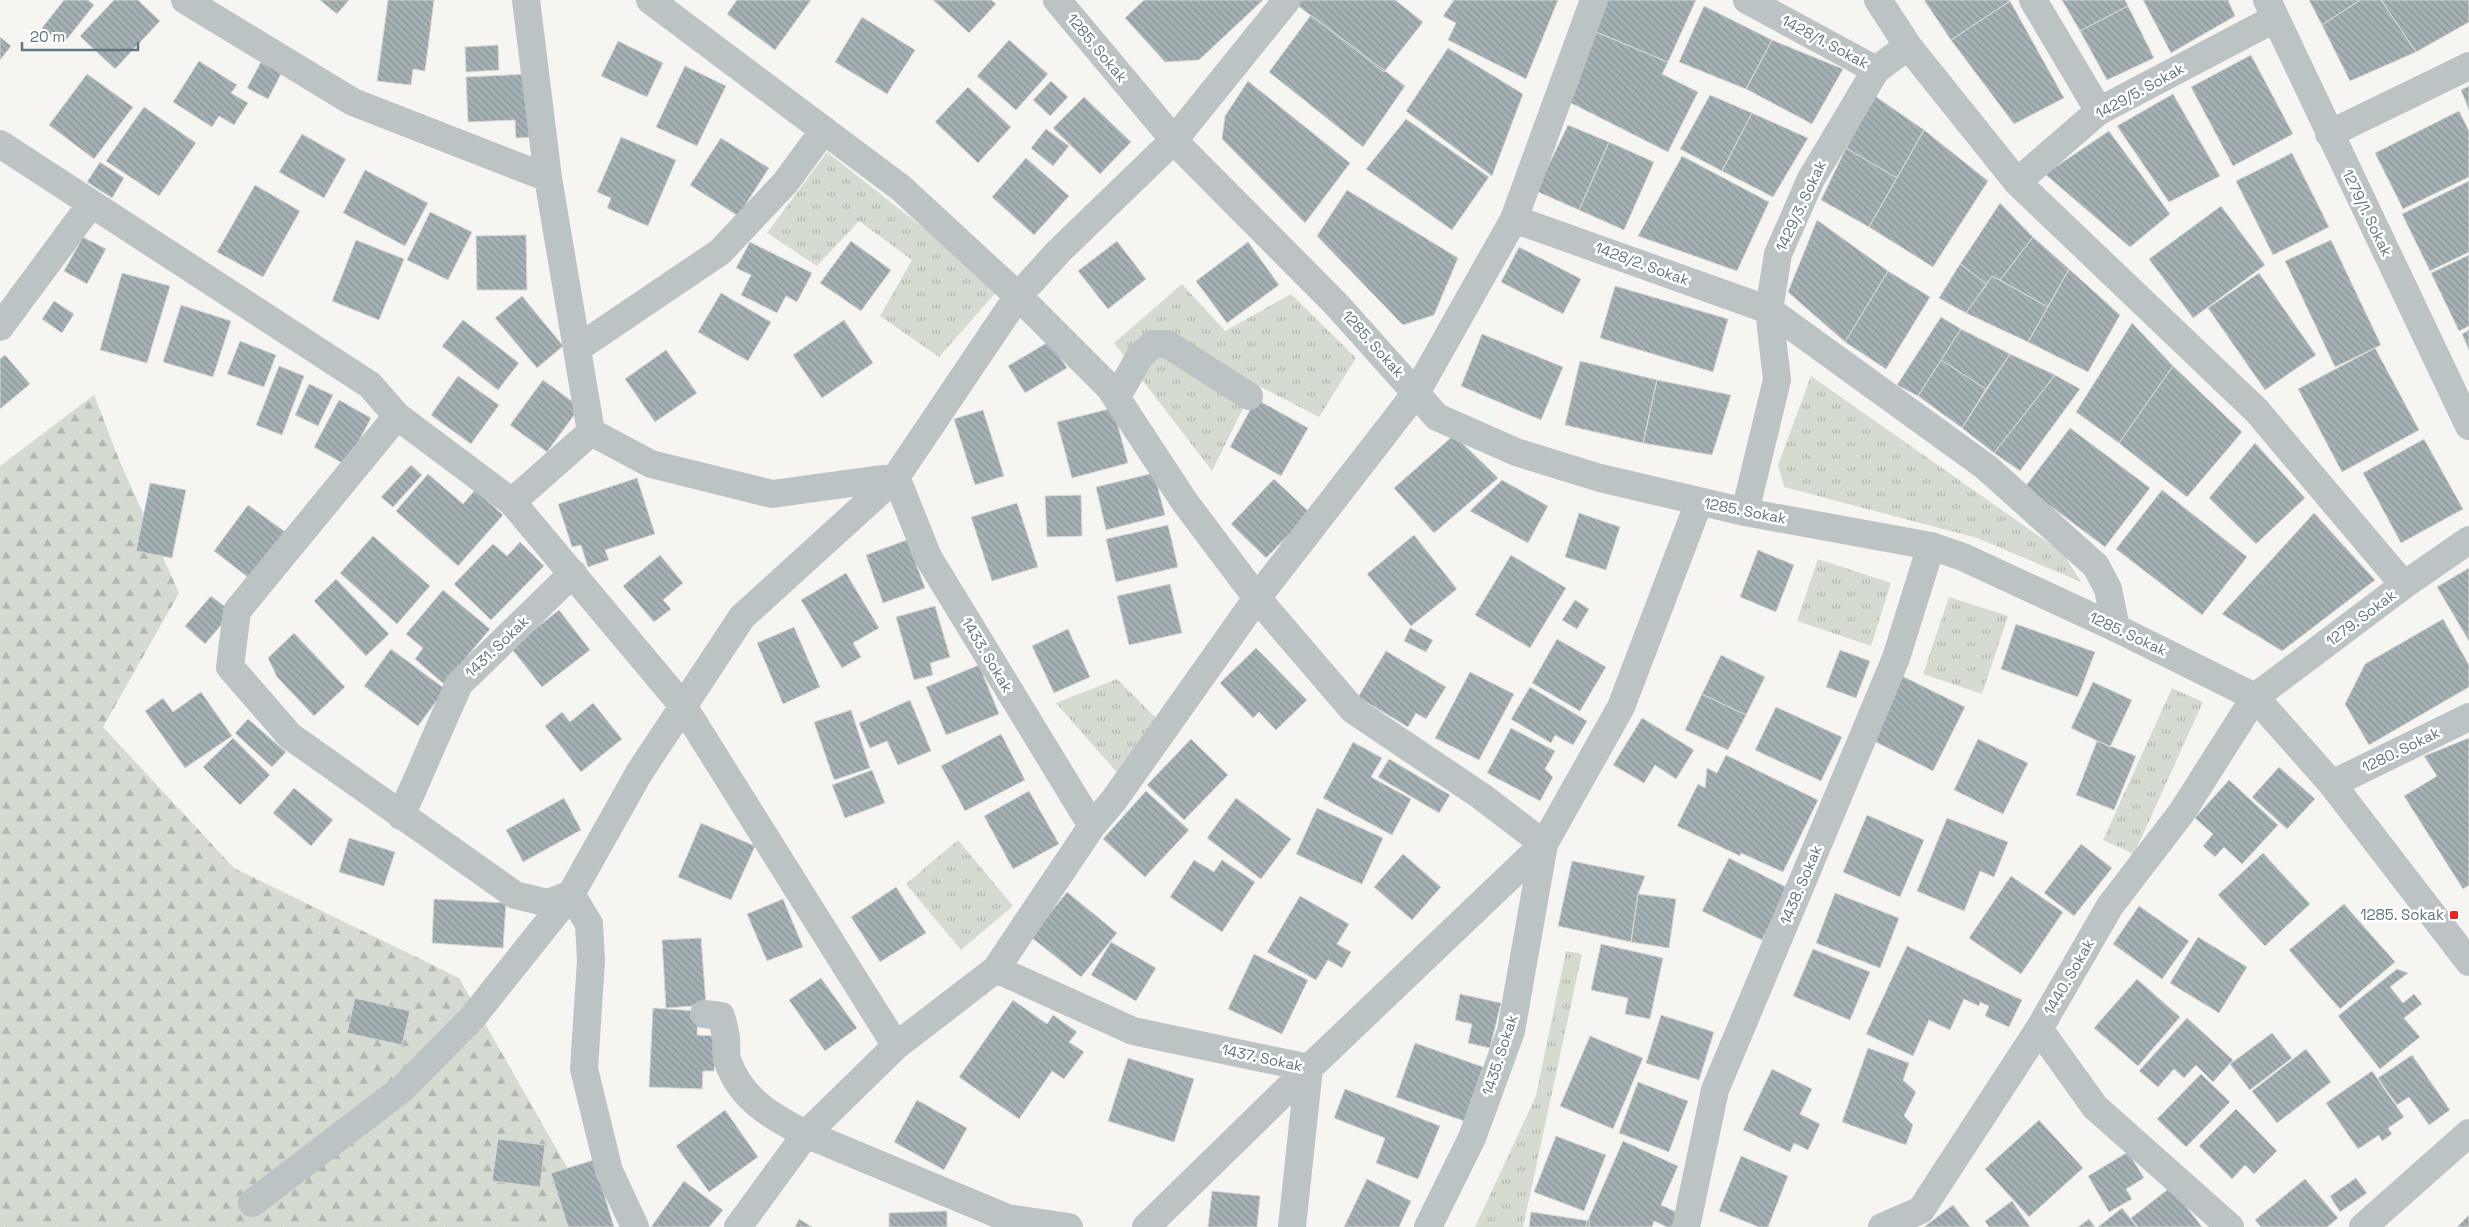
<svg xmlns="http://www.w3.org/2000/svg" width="2469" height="1227" font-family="'Space Grotesk',sans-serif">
<defs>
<pattern id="grass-tufts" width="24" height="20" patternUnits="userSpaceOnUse" patternTransform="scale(1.25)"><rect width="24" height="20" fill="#d6dbd1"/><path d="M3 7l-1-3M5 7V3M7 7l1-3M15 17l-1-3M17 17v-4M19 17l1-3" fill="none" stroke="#b1b6af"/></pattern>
<pattern id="forest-firs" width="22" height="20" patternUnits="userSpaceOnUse" patternTransform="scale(1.25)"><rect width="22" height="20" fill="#d6dbd1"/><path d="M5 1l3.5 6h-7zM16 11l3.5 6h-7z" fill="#b1b6af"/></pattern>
<pattern id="building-back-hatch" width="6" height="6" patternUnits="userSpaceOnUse" patternTransform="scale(1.25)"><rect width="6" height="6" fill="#a5b1b4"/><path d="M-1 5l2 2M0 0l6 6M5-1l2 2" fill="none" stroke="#8a9598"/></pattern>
</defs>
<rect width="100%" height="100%" fill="#f6f5f2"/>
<path fill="url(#grass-tufts)" d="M827,152L1000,288L939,357L880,316L912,260L859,221L817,266L767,233Z
M1182,284L1225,331L1291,294L1356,358L1319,417L1255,384L1212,471L1114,343Z
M1811,376L2063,553L2081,582L1977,538L1784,487L1778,465Z
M1818,559L1891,583L1871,646L1797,621Z
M1949,597L2008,616L1982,694L1923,674Z
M1117,679L1158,720L1120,776L1056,703Z
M2172,688L2203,702L2134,854L2103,840Z
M958,840L1013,906L961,950L906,884Z
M1566,951L1582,954L1523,1227H1475L1536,1096Z"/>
<path fill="url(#forest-firs)" d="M94,395L120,462L179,593L103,727L234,868L459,978L601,1227H0V466Z"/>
<path fill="url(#building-back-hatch)" stroke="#d7d7d4" d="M64,0H88L94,5L63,44L42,28Z
M114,0H138L160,21L115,69L80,36Z
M320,0H349L337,14Z
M388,0H434L425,71L413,69L411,85L377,81Z
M737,0H811L775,50L727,14Z
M933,0H991L996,4L969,33Z
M1144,0H1263L1199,60L1165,62L1125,18Z
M1301,0H1395L1423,22L1384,72L1297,5Z
M1454,0H1558L1526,79L1448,40L1456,23L1443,16Z
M1602,0H1696L1668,62L1591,30Z
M1924,0H2009L2010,1L1951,40Z
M2062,0H2125L2128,6L2080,31Z
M2143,0H2228L2235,16L2171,53Z
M2309,0H2360L2322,25Z
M2360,0H2381L2416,52L2350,81L2322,25Z
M2381,0H2469V22L2416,52Z
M2010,1L2064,98L2014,124L1951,40Z
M1704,6L1772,40L1746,89L1679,62Z
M2128,6L2154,58L2107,80L2080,31Z
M1311,15L1405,86L1363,147L1269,72Z
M862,17L915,50L887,94L835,62Z
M1591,30L1668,62L1662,74L1698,92L1668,152L1565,100Z
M0,37L11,46L0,60Z
M1009,40L1048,74L1016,110L977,76Z
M1772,40L1843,69L1812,124L1746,89Z
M618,41L663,63L647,97L601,76Z
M498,45L499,70L466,72L465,47Z
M1448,48L1523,94L1492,176L1406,111Z
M2251,55L2293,134L2233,166L2191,87Z
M199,61L237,85L231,93L248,103L234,125L219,116L212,127L173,102Z
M261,62L282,72L268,99L247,88Z
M685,66L726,86L697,146L656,127Z
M87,74L133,107L94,159L49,125Z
M529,74L532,137L516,138L515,120L468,122L466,77Z
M1051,81L1068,97L1050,116L1033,100Z
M1248,81L1350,163L1305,223L1222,139L1225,116Z
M2469,86V110L2461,90Z
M968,87L1011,127L978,163L935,122Z
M2173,94L2220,176L2169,202L2117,126Z
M1710,95L1752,113L1722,171L1680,149Z
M1875,96L1924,130L1897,178L1846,148Z
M1084,97L1131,142L1100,174L1053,128Z
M144,107L196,143L159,196L106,161Z
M2459,111L2469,131V177L2403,209L2375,153Z
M1752,113L1808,138L1773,197L1722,171Z
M1406,119L1489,177L1452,230L1366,169Z
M1568,125L1609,142L1579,210L1536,191Z
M1046,129L1069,146L1053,166L1031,148Z
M1924,130L1988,181L1933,267L1869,227Z
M2109,131L2170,214L2130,247L2045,174Z
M302,134L346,159L324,198L279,172Z
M621,137L676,160L648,226L607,208L611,198L597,192Z
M721,138L769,168L738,216L690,185Z
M1609,142L1654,162L1624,230L1579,210Z
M1846,148L1897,178L1869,227L1821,200Z
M2292,153L2329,227L2273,255L2236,181Z
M1682,156L1769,202L1737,271L1638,236Z
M1026,158L1069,196L1034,235L992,197Z
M100,162L124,178L112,198L87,182Z
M365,170L428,203L405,246L343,213Z
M2469,181V252L2430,271L2402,214Z
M255,185L300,211L263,277L217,252Z
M1347,190L1458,258L1434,315L1403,325L1317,236Z
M2000,203L2033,237L2000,280L1992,276L1987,284L1960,264Z
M2221,206L2265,265L2193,318L2149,259Z
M430,212L472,232L448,280L407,260Z
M1817,220L1888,271L1845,342L1788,292Z
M526,235L527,290H477L476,236Z
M83,237L106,249L87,284L64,271Z
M2033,237L2069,269L2048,307L2000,280Z
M356,240L404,259L379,320L332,301Z
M2331,240L2381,345L2335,367L2285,261Z
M851,241L891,270L861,311L820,283Z
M1117,241L1146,279L1108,309L1078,271Z
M750,242L812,273L797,302L786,296L777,313L741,295L751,275L736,268Z
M1248,242L1279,285L1227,323L1196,281Z
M1519,247L1581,279L1563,314L1501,282Z
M2469,255V326L2459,331L2431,273Z
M1960,264L1987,284L1966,313L1939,298Z
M2069,269L2120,315L2088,372L2028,342Z
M1888,271L1930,297L1886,369L1845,342Z
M122,273L170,286L147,363L100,350Z
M2259,273L2316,355L2265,390L2208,308Z
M1992,276L2048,307L2028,342L1966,313Z
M1615,286L1728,319L1713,372L1600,338Z
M721,293L771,322L748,361L698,332Z
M522,296L563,346L537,368L495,318Z
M54,301L74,314L62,333L42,319Z
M181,305L231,321L213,377L163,362Z
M1941,317L1961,329L1918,396L1897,385Z
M463,320L519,363L498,390L442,346Z
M844,320L873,363L822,398L793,355Z
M2132,323L2173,366L2119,443L2076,412Z
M1961,329L2010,354L1986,389L1941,360Z
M2469,330V350L2462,334Z
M1482,334L1563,367L1541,420L1461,386Z
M240,341L276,355L264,387L227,374Z
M1050,341L1067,368L1025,393L1008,366Z
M2375,348L2419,430L2342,472L2298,389Z
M666,350L697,393L655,422L625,379Z
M2010,354L2055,375L1994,453L1962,428Z
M5,355L30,384L0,409V359Z
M1941,360L1986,389L1962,428L1918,396Z
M1580,361L1657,380L1643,443L1565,425Z
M279,366L304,376L282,435L256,425Z
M2173,366L2242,432L2187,497L2119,443Z
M2055,375L2080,389L2020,471L1994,453Z
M458,376L499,405L471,444L431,415Z
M543,380L580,407L547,452L510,425Z
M1657,380L1731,395L1712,455L1643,443Z
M309,384L333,395L318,426L295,415Z
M1256,399L1308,428L1281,476L1230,447Z
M339,400L371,418L346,465L314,447Z
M1113,408L1128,463L1072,478L1057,422Z
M983,410L1004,476L975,485L954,419Z
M2070,428L2150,488L2105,547L2025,487Z
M1454,435L1498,478L1434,533L1394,488Z
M2424,439L2463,509L2401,543L2363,473Z
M2255,443L2305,498L2256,544L2209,498Z
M411,465L422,475L393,507L381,497Z
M1154,473L1165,515L1106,530L1096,487Z
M428,474L463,504L475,490L503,515L458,566L396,511Z
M637,478L655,534L605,550L609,560L588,567L581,545L572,547L558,504Z
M1274,479L1310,513L1266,558L1231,524Z
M1502,480L1548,506L1528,543L1470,511Z
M150,483L186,490L172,558L136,551Z
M2162,490L2247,557L2202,615L2116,549Z
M1081,495L1082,536L1047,537L1045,496Z
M1017,503L1038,567L992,581L971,517Z
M248,505L288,534L253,581L214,551Z
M1579,513L1620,527L1606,570L1565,557Z
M2314,513L2375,580L2282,651L2222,614Z
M1168,525L1178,567L1116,582L1106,539Z
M1414,535L1457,589L1411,626L1367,574Z
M373,536L430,586L397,624L340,573Z
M907,540L925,588L883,603L866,555Z
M520,542L544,566L491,620L454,584L493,544L507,556Z
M1758,550L1794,565L1776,612L1740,597Z
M660,555L683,583L663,600L671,609L654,622L623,586Z
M1511,555L1566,588L1530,648L1475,615Z
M2469,568V641L2437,587Z
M846,573L879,628L853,643L861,657L842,668L801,600Z
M336,579L389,634L366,656L314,601Z
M1170,584L1182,633L1129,645L1117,596Z
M443,590L490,629L444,684L415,659L423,648L406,634Z
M211,596L232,612L205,644L185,626Z
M1575,600L1589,609L1577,629L1562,620Z
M935,606L950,657L930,663L933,675L914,680L896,617Z
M559,610L590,650L542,687L511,648Z
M2443,619L2469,665V687L2369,745L2345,704L2365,664Z
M2016,624L2095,652L2078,697L2001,669Z
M794,627L820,687L783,704L757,643Z
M1410,628L1433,640L1426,652L1404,641Z
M1068,629L1090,677L1054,693L1032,646Z
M294,633L345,687L314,716L277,677L268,658Z
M1557,639L1606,667L1580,711L1532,683Z
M1256,648L1307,700L1276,730L1259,712L1253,718L1220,683Z
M391,649L445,689L418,726L364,686Z
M1840,650L1870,661L1856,698L1826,687Z
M1386,651L1446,687L1426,719L1416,713L1408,727L1358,697Z
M1721,655L1765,677L1746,715L1702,694Z
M979,665L999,714L946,735L926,687Z
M1470,672L1514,694L1479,760L1435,738Z
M1902,676L1965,707L1933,771L1870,739Z
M2093,682L2132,700L2110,747L2071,728Z
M1530,687L1587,721L1573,745L1555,735L1551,743L1511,719Z
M201,692L232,736L185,768L145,711L163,698L173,712Z
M1702,694L1746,715L1728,750L1685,730Z
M910,700L931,751L898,765L887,741L870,748L859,723Z
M593,703L622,739L581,772L545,726L562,712L570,722Z
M1776,707L1842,737L1821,781L1755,750Z
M851,710L870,768L834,780L814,722Z
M1642,718L1694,750L1676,779L1655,765L1644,783L1613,765Z
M248,719L286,752L272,767L235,733Z
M1511,728L1555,751L1545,769L1553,777L1540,801L1487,773Z
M1001,734L1025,780L965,811L941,766Z
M233,738L270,775L240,805L203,767Z
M2469,738V885L2463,889L2404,796L2437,776L2424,756Z
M1191,739L1228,775L1184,820L1147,785Z
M1978,739L2028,763L2003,814L1954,790Z
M2097,741L2136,756L2114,810L2076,795Z
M1353,742L1382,758L1371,777L1411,799L1392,835L1323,798Z
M1726,755L1818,800L1783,872L1741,853L1740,856L1677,826L1698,784L1705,788L1707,768L1717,773Z
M1389,759L1450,795L1439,813L1378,777Z
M2279,767L2315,799L2287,829L2252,797Z
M872,770L885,803L845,818L832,785Z
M2229,780L2278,825L2242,864L2224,847L2215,857L2203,846L2213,834L2195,818Z
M294,788L333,820L311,846L273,813Z
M1029,791L1059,844L1013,869L984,816Z
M1146,791L1189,830L1145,877L1103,839Z
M564,798L581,830L523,862L506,830Z
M1236,798L1291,839L1261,879L1207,838Z
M1317,808L1383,838L1362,884L1296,854Z
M1867,815L1924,840L1900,897L1843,872Z
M1947,818L2008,842L1994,877L1980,871L1964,911L1917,891Z
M701,823L755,846L731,900L678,877Z
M349,838L395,852L384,886L339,872Z
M2081,844L2112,868L2074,916L2044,893Z
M2263,853L2310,904L2265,946L2218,895Z
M1403,854L1441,887L1412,920L1374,887Z
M1729,858L1788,888L1762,940L1702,911Z
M1194,860L1214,872L1222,860L1255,882L1222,932L1170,897Z
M1572,861L1645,876L1638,894L1631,942L1558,926Z
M2011,876L2063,912L2021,974L1969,938Z
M896,887L926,933L880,962L851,917Z
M1067,892L1117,933L1081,977L1031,937Z
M1835,893L1899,918L1880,968L1816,943Z
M1638,894L1676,899L1669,948L1631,942Z
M1300,896L1349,924L1337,944L1351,952L1342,968L1328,960L1316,980L1267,952Z
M434,899L506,903L503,948L432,943Z
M783,899L803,947L767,961L747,914Z
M2344,904L2395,962L2340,1009L2289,950Z
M2139,906L2189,941L2162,979L2113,944Z
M2198,937L2247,967L2219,1013L2170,983Z
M701,938L706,1005L666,1008L662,940Z
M1111,942L1156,968L1136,1001L1091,975Z
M1601,944L1663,958L1650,1019L1625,1014L1628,998L1591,990Z
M1907,946L2022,1000L2009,1027L1985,1016L1989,1006L1980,1002L1979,1006L1964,999L1950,1030L1929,1020L1913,1056L1866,1034Z
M1813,949L1870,972L1850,1020L1793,996Z
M1254,954L1308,980L1282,1034L1228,1009Z
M2397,969L2408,973L2390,987L2403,1003L2414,994L2422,1004L2404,1018L2420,1037L2380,1069L2338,1016Z
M821,978L857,1028L825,1051L789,1000Z
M2137,979L2180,1017L2138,1066L2094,1028Z
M1460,994L1501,1003L1490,1048L1468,1043L1472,1024L1455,1020Z
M355,998L410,1011L402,1045L347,1033Z
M1013,1000L1047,1024L1053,1015L1077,1032L1069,1042L1084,1052L1064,1079L1052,1071L1019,1119L959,1077Z
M653,1008L698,1011L697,1035L716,1036L714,1071H703L702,1089L649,1087Z
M1661,1015L1714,1032L1699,1080L1646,1063Z
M2187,1018L2233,1060L2213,1082L2196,1065L2184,1078L2174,1069L2158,1087L2139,1071Z
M2272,1033L2292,1058L2250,1090L2230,1064Z
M1590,1036L1643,1058L1613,1129L1560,1106Z
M1415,1043L1483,1067L1464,1121L1396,1097Z
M1868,1048L1909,1063L1903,1080L1916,1092L1904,1116L1913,1125L1906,1145L1842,1122Z
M2306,1049L2331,1082L2277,1123L2252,1091Z
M2412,1055L2450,1110L2429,1125L2409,1097L2397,1105L2378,1078Z
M1128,1058L1194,1079L1174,1142L1108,1121Z
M1772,1069L1812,1089L1800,1114L1820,1124L1808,1150L1794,1143L1790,1152L1743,1130Z
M2372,1071L2404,1117L2388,1128L2392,1134L2382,1141L2379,1135L2358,1149L2326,1103Z
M2201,1074L2230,1102L2186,1147L2157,1119Z
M1638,1082L1688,1101L1669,1152L1619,1133Z
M1345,1089L1440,1126L1418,1179L1376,1163L1385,1138L1334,1118Z
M917,1100L967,1128L944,1170L894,1142Z
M2236,1109L2277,1151L2254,1174L2245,1165L2232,1179L2199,1146Z
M725,1110L758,1157L709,1192L676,1146Z
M2039,1120L2083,1168L2029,1217L1985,1169Z
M1556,1136L1606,1155L1584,1211L1534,1192Z
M498,1139L545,1145L540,1187L492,1181Z
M1623,1141L1678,1166L1661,1205L1681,1214L1676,1227H1667L1654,1221L1652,1227H1585Z
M2128,1152L2144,1178L2126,1189L2132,1199L2109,1212L2088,1176Z
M1741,1156L1788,1176L1768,1227H1759L1719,1211Z
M594,1160L614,1227H568L551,1173Z
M2356,1178L2367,1193L2340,1212L2330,1196Z
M1367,1179L1411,1201L1399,1227H1344Z
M2305,1179L2338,1218L2327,1227H2261L2255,1220Z
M684,1181L723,1210L709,1227H651Z
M2171,1187L2202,1227H2138L2131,1218Z
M1212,1191L1260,1196L1257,1227H1208Z
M2012,1201L2030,1227H1989L1985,1221Z
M1953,1205L1970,1227H1924Z
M2122,1208L2137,1227H2098Z
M947,1211V1227H889V1213Z
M1531,1212L1590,1221L1589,1227H1529Z
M2469,1215V1227H2457Z
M799,1219L812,1227H795Z
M2089,1219L2095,1227H2078Z"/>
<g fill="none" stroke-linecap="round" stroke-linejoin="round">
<path stroke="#bcc3c5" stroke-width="28" d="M185,0L353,102L548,178L591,432L651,464L772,494L896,477L928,557L1092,826
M526,0L548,178
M650,0L901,188L1018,296L1110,388L1184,501L1257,598L1353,710L1481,796L1544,844L1621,707L1699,502
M1747,0L1876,70
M1878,0L1908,46L2017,182L2257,411L2404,585
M2033,0L2099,111
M2267,0L2469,426
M2329,134L2469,66
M0,144L370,385L397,416L237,611L230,667L290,736L515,895L548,903L571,894L639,773L742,617L896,477L1018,296L1059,251L1174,140L1287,0
M2017,182L2099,111L2274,19
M1514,219L1769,310L1986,467L2096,566L2108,589L2116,628
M0,327L91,204
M578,348L720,252L785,183L824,130
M1117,397L1140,356L1153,344H1167L1249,396
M397,416L512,502L683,706L896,1046L996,969L1092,826L1114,800L1257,598L1416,393L1514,219L1594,0
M512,502L591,432
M1745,512L1777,380L1769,310L1778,254L1811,179L1876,70L1908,46
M2332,784L2469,717
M401,816L459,684L573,573
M996,969L1133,1031L1309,1068L1544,844
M704,1014L721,1016C723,1023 725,1031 726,1038C727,1046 725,1055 728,1062C741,1099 772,1117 806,1134L738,1227
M896,1046L806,1134L1007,1218L1069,1227
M252,1203L402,1089L472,1018L571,894L589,924L591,961L584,1069L609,1171L635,1227
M1146,1227L1309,1068
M1292,1227L1309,1068
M1428,1227L1472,1138L1511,1031L1544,844
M1686,1227L1715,1090L1896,658L1931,546
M1882,1227L1921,1210L2039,1029
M2230,1227L2095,1107L2039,1029L2110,906L2182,812L2255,697L2404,585L2469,540
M2363,1227L2469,1133"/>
<path stroke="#bcc3c5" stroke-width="28" d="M1057,0L1180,147L1337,305L1437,417L1516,452L1600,478L1745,512L1931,546L1963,557L2116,628L2255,697L2332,784L2469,962"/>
</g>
<rect fill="#ec231b" stroke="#fff" stroke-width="2" x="2449" y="910" width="10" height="10" rx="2.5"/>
<g text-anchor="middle" stroke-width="5" stroke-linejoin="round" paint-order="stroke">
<g font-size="15" fill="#5f777f" stroke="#fff">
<text transform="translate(1825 42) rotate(28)" y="5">1428/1. Sokak</text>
<text transform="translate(1097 48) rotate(50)" y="5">1285. Sokak</text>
<text transform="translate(2140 91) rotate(-29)" y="5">1429/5. Sokak</text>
<text transform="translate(1801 206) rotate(-65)" y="5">1429/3. Sokak</text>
<text transform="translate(2367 213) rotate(64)" y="5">1279/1. Sokak</text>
<text transform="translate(1642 264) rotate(20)" y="5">1428/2. Sokak</text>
<text transform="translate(1373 344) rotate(48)" y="5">1285. Sokak</text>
<text transform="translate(1745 511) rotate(11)" y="5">1285. Sokak</text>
<text transform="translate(2361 618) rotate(-37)" y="5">1279. Sokak</text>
<text transform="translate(2128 634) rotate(25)" y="5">1285. Sokak</text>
<text transform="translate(497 647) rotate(-44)" y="5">1431. Sokak</text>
<text transform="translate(987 655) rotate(59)" y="5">1433. Sokak</text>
<text transform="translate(2401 750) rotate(-26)" y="5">1280. Sokak</text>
<text transform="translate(1801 885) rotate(-67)" y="5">1438. Sokak</text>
<text transform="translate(2069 977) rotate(-60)" y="5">1440. Sokak</text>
<text transform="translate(1500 1055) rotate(-72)" y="5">1435. Sokak</text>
<text transform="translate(1262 1058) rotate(12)" y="5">1437. Sokak</text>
</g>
<g font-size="15" fill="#5f777f" stroke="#fff" text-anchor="end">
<text x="2444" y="920">1285. Sokak</text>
</g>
</g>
<path d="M22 42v8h116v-8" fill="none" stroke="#5f777f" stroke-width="2.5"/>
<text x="30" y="42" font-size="15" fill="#5f777f" stroke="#ffffff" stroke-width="4" paint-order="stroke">20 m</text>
</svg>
